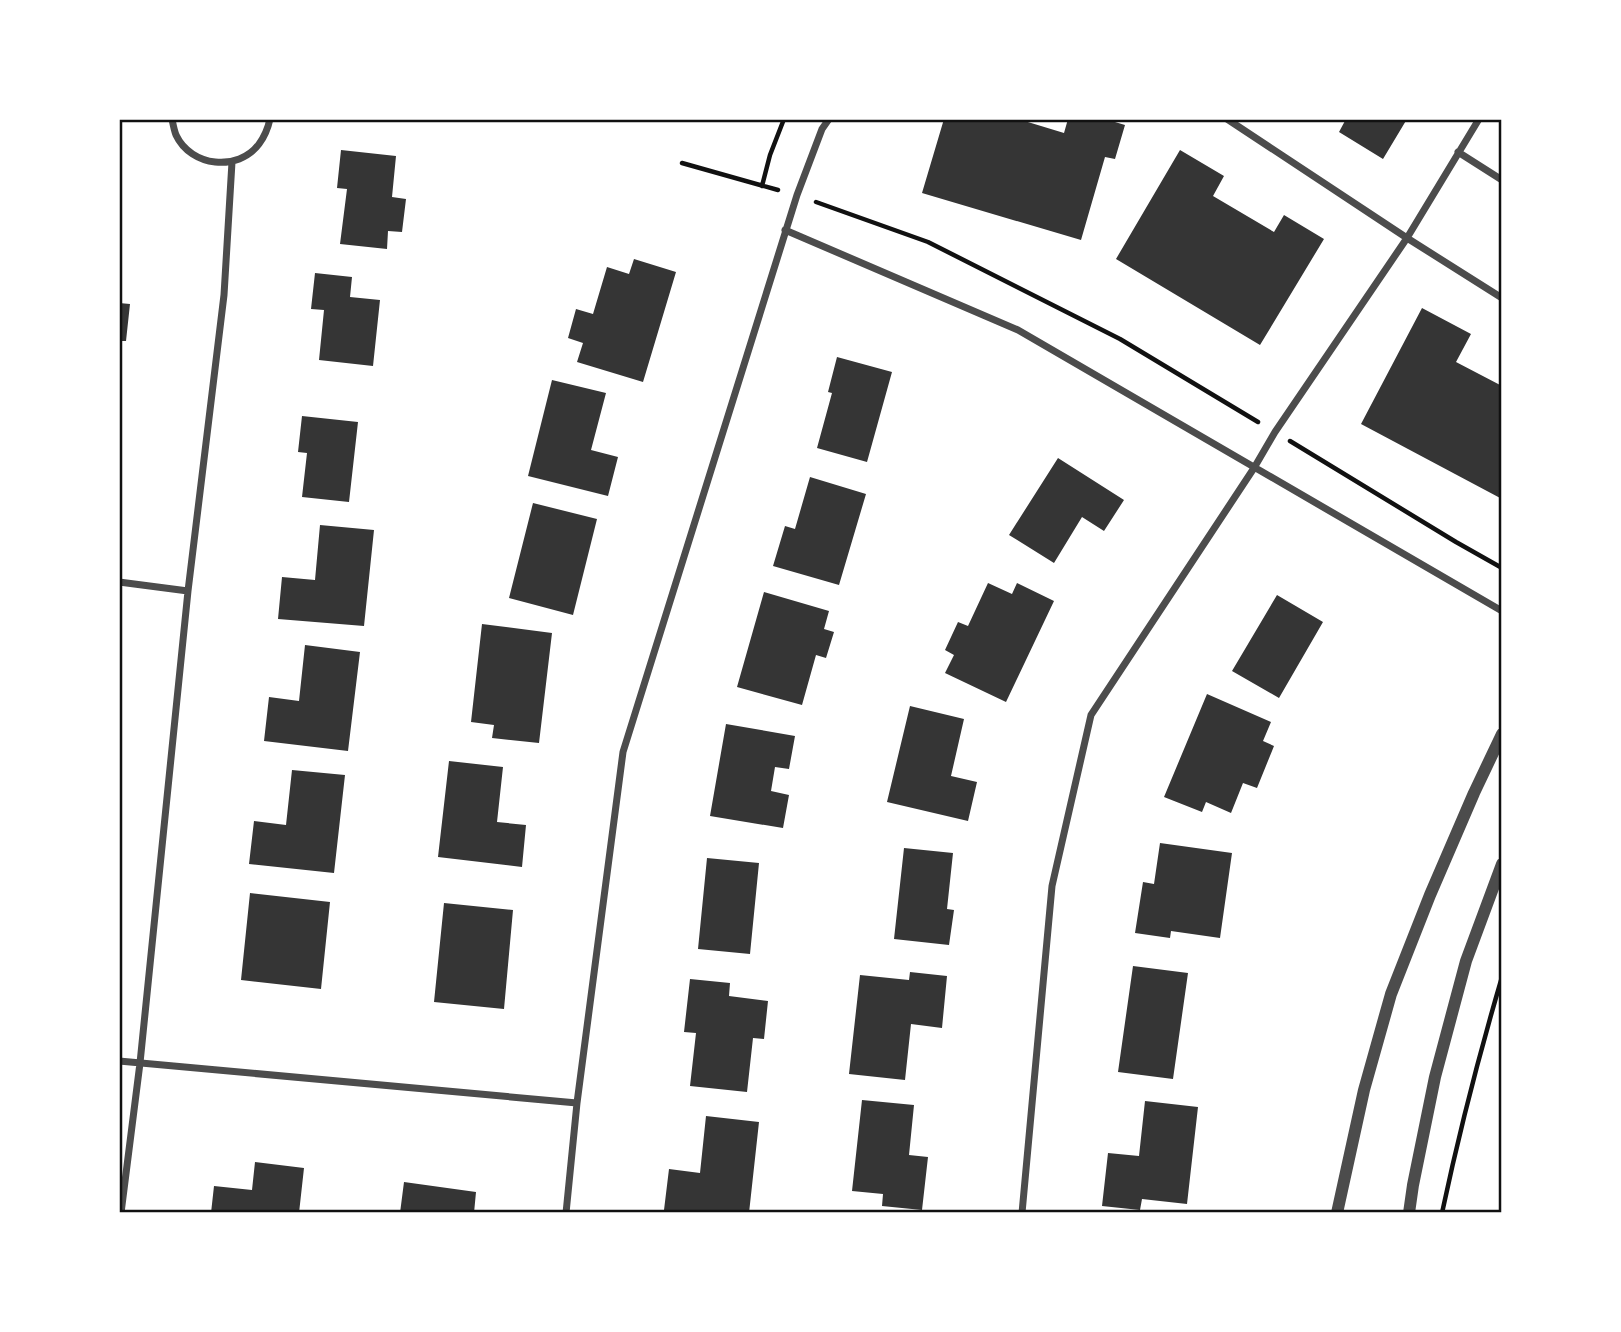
<svg xmlns="http://www.w3.org/2000/svg" width="1621" height="1332" font-family="'Public Sans',sans-serif">
<rect width="100%" height="100%" fill="#fff"/>
<path fill="#353535" d="M944,119H1018L1064,133L1068,119H1105L1125,125L1115,159L1105,157L1081,240L922,193Z
M1346,119H1407L1383,159L1339,132Z
M341,150L396,156L392,197L406,199L402,232L388,231L387,249L340,244L347,189L337,188Z
M1180,150L1224,176L1213,196L1274,232L1284,215L1324,239L1260,345L1116,259Z
M634,259L676,272L643,382L577,362L583,343L568,338L576,309L593,314L607,267L629,274Z
M315,273L352,277L350,297L380,300L373,366L319,360L324,310L311,309Z
M119,303L130,304L126,341H119Z
M1422,308L1471,334L1456,362L1502,386V499L1361,424Z
M837,357L892,372L867,462L817,448L832,393L828,392Z
M552,380L606,393L591,450L618,457L608,496L528,476Z
M302,416L358,422L349,502L302,497L307,453L298,452Z
M1058,458L1124,500L1104,531L1082,517L1054,563L1009,535Z
M810,477L866,494L839,585L773,566L785,526L795,529Z
M533,503L597,519L573,615L509,598Z
M320,525L374,530L364,626L278,619L282,577L315,580Z
M988,583L1012,594L1017,583L1054,601L1006,702L945,673L954,655L945,650L958,622L968,626Z
M764,592L829,611L824,629L834,632L826,658L816,655L802,705L737,687Z
M1277,595L1323,622L1279,698L1232,671Z
M482,624L552,633L539,743L492,738L494,725L471,722Z
M305,645L360,652L348,751L264,741L269,697L299,701Z
M1207,694L1271,722L1263,741L1274,746L1257,788L1243,783L1231,813L1206,802L1202,812L1164,797Z
M910,706L964,719L951,776L977,782L968,821L887,802Z
M726,724L795,736L789,769L775,767L771,791L789,795L783,828L710,816Z
M449,761L503,767L497,822L526,825L522,867L438,857Z
M292,770L345,775L334,873L249,864L254,821L286,825Z
M1160,843L1232,853L1220,938L1171,931L1170,938L1135,933L1143,882L1154,884Z
M904,848L953,853L947,909L954,910L949,945L894,939Z
M707,858L759,863L750,954L698,949Z
M250,893L330,902L321,989L241,980Z
M444,903L513,910L504,1009L434,1002Z
M1133,966L1188,973L1173,1079L1118,1072Z
M910,972L947,976L942,1028L911,1024L905,1080L849,1074L860,975L909,980Z
M690,979L730,983L729,996L768,1001L764,1039L753,1038L747,1092L690,1086L696,1033L684,1032Z
M862,1100L914,1105L909,1155L928,1157L922,1210L882,1206L883,1194L852,1191Z
M1145,1101L1198,1107L1187,1204L1142,1199L1140,1210L1102,1206L1108,1153L1139,1156Z
M706,1116L759,1122L749,1213H690L664,1210L669,1169L700,1173Z
M255,1162L304,1168L299,1213H211L214,1186L252,1190Z
M404,1182L476,1192L474,1213H400Z"/>
<g fill="none" stroke-linecap="round" stroke-linejoin="round">
<path stroke="#111" stroke-width="4.5" d="M682,163L778,190
M762,186L770,155L784,119
M816,202L928,242L1120,339L1258,422
M1290,441L1456,542L1502,568
M1442,1213C1459,1133 1479,1055 1502,977"/>
<path stroke="#4c4c4c" stroke-width="7" d="M172,119C173,124 174,130 176,135C191,167 238,172 259,144C265,136 268,128 270,119
M1227,119L1407,238L1502,298
M1458,152L1502,180
M785,230L1018,330L1502,611
M119,582L188,591
M119,1061L577,1103
M121,1213L140,1063L188,591L224,295L232,162
M566,1213L577,1103L623,752L797,195L822,129L829,119
M1022,1213L1052,886L1091,715L1254,468L1275,432L1407,238L1479,119"/>
<path stroke="#4c4c4c" stroke-width="12" d="M1337,1213L1364,1090L1391,994L1430,895L1474,793L1502,734
M1409,1213L1413,1185L1435,1077L1466,961L1502,864"/>
</g>
<rect width="1621" height="1332" fill="none" stroke="#ffffff" stroke-width="242"/>
<rect x="121" y="121" width="1379" height="1090" fill="none" stroke="#111" stroke-width="2.5"/>
</svg>
